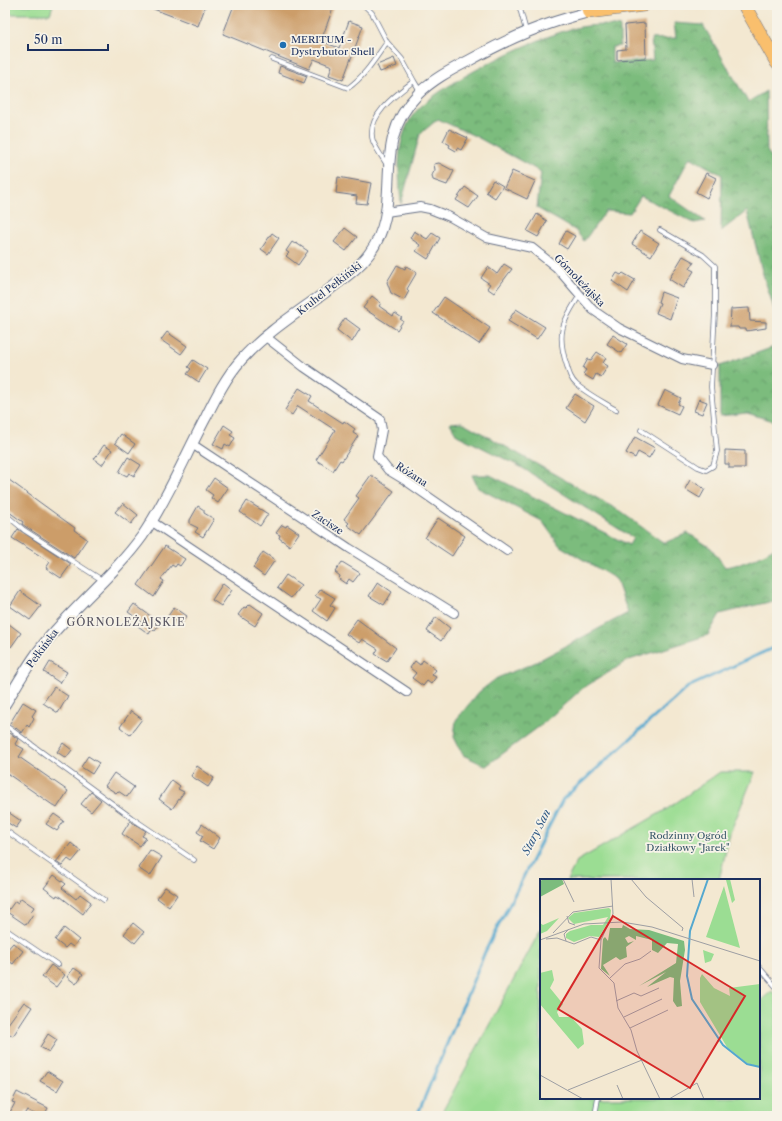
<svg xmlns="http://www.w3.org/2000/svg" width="782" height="1121" font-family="'Libre Caslon Text',serif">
<defs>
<pattern id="forest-crowns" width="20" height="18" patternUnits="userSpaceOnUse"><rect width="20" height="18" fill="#7cbc7d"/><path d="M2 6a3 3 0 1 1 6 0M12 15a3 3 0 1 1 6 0" fill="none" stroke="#65996a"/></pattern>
</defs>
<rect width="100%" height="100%" fill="#f7f3e8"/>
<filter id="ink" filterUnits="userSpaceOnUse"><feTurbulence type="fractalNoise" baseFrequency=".025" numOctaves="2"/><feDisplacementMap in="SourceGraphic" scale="8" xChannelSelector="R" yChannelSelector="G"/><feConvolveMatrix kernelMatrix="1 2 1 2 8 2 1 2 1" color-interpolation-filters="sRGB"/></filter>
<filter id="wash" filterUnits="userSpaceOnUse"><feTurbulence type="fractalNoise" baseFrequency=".012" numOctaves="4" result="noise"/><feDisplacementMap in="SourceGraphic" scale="16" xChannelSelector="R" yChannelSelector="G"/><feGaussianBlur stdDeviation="0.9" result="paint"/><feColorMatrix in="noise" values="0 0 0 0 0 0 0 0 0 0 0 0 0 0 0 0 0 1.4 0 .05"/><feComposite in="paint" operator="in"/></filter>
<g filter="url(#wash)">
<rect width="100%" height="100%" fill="#f3e8d1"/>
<path fill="#9bdd93" stroke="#5b8678" d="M5,5H53L50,14H9L5,13Z
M720,772H755L730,833L719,880H567L577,861L667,809Z
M541,929V1098H759V1002L772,991L777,997V1116H440Z"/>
<path fill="url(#forest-crowns)" stroke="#4c766e" d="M674,23L703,25L748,102L766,91L767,151L777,165V318L762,271L747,211L721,231L722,175L690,157L669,196L705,221L694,223L641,196L630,213L606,211L584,241L575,230L537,208L541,172L477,137L438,119L420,134L401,204C399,175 395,144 411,118C430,87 539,36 575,28C590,25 605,24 620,27V46L612,47V63L653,60L651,39L676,38Z
M777,342V422L747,413L720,416V366L774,347Z
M462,422L618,510L664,543L688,533L711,548L725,567C745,564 760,557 777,546V600L720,614L708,635L629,660L583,688L540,726L486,766L463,755L454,737L456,720L479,692L497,678L534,663L628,613L616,579L560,546L542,521L478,488L472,475H490L629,545L633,538L521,467L457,435L450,423Z"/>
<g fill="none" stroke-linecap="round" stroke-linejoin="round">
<path stroke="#54a8cf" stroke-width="3" d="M417,1116L485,952L563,799L688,687L777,646"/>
</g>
<g id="blocks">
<path fill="#cc9d69" d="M143,5H206L198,26Z
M234,5H334L321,41L339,48L349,21L363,26L343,80L329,75L332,66L314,59L309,69L223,34Z
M645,23L646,58L617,60V50L626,49L625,25Z
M394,58L397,66L380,72L377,65Z
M280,66L307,76L304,83L278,73Z
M449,129L468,138L461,150L457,148L456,151L449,147L450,145L443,141Z
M439,163L454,171L447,185L433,180L432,175L435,170L434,164Z
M512,171L535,181L527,199L504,188Z
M706,173L716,178L707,198L696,192Z
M338,177L371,183L367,204L356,203L357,196L336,193Z
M493,180L503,186L495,198L486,192Z
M465,187L478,196L469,208L456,200Z
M537,214L547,221L538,237L527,231Z
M345,228L357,237L346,251L334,242Z
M414,231L427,239L432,233L440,238L428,259L416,251L420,245L410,238Z
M566,231L575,236L567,249L559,244Z
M640,231L659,243L651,256L632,244Z
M272,233L279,238L268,254L261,249Z
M292,242L295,244L296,243L308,251L298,265L286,256L289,253L286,251Z
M683,256L694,262L690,269L694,271L683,288L669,279Z
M504,264L512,269L494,293L487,288L490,284L481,278L488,267L497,274Z
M397,265L405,269L406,266L417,272L407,289L409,291L404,300L391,293L387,282Z
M617,273L621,275L623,273L635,280L628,292L612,281Z
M661,292L677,298L670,319L656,313L660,303L658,302Z
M372,296L381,303L379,306L393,316L395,313L402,318L400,319L403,321L397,330L363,308Z
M444,297L490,328L479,344L433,313Z
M749,308L750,321L766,322V328L746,331V329H739L738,327H730L731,309Z
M516,309L545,327L537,339L508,321Z
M345,318L360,329L352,342L337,330Z
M167,332L187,346L181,354L161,340Z
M613,335L627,344L621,353L607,344Z
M597,352L606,358L603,363L608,366L601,377L596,374L593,380L583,374L586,370L583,368L588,359L591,360Z
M193,360L207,369L199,382L187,374L191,369L188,367Z
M299,388L312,396L309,401L343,423L344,421L355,429L353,433L358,436L342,461L340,460L333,471L316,460L335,430L298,406L292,415L285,410Z
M665,390L681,398L678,404L682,406L678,414L658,405Z
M575,394L594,406L585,421L566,408Z
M699,399L707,402L702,414L694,411Z
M224,425L233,431L230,435L235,438L230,447L225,444L223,449L213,444Z
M121,434L135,444L129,453L115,443Z
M635,437L655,448L649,458L638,452L635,458L626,453Z
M104,445L112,450L102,465L94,459Z
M725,450L745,451V468H729V464H725Z
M128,457L141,465L134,476L129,473L127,476L119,472Z
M371,475L394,491L361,535L347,525L349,523L344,519L359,498L356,496Z
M5,477L75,528L74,530L87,539L74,558L26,527L22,524L23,522L5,509Z
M214,478L228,488L218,503L211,498L213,495L206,490Z
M690,480L705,489L700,498L685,489Z
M247,501L268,514L260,526L240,512Z
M123,503L138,515L131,524L115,512Z
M198,506L204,510V513L214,519L203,537L195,532L198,528L190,524V520Z
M438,518L465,536L452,556L425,538Z
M282,525L286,527L287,525L299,533L290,546L279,538L280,535L276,533Z
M18,529L71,564L61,578L46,568L50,562L12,538Z
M165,546L185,559L180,566L177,564L175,567L172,565L161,579L164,581L154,597L138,585Z
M263,552L275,560L264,576L253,568Z
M342,562L360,573L353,582L349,579L346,584L339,579L340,576L335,572Z
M286,575L301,585L291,598L277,588Z
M378,582L392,592L384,605L369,596Z
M223,583L232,590L221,606L212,600Z
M320,589L335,598L330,605L335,608L327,621L313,611L321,599L315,596Z
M20,591L41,606L30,620L10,606Z
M134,604L160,623L155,630L152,629L149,634L138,626L142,622L128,612Z
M250,604L263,613L255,626L238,615L244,607L246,608Z
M174,607L187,616L181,624L168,616Z
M436,617L450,628L441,641L427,631Z
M357,619L396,648L387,661L375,654L378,649L362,639L359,643L346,634Z
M5,621L21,633L11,647L5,643Z
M423,660L436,670L432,675L436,677L431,684L427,681L423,686L412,678L416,673L410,668L415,661L420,665Z
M50,662L67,672L60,683L44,672Z
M54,687L68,696L58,713L43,703Z
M23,702L36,710L32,716L34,718L29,727L27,725L22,733L10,723Z
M131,711L142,719L130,735L120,727Z
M10,733L18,739L15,744L24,749L19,757L68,791L57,808L5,772V742Z
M63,743L72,750L66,758L57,752Z
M88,756L99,763L92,774L81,767Z
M197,766L214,778L208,787L191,776Z
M114,773L134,787L127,797L118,791L116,793L105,786Z
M172,780L180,786L178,789L184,792L172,809L159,799Z
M91,792L101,800L91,812L81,804Z
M5,810L21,821L16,828L5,821Z
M54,814L64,821L57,831L46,824Z
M130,821L146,831L142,836L146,838L140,846L122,834Z
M202,824L220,838L213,849L200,841L203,836L197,832Z
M71,843L81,851L72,862L68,859L62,866L56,862Z
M150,850L162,857L150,876L138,868Z
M54,875L66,884L62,888L76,899L80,894L91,902L83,914L61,897L57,895L56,897L44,888Z
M165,887L177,895L169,907L157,898Z
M21,898L34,907L31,912L33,914L26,925L7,912L15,901L18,903Z
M133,923L144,932L135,943L124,934Z
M64,928L79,940L73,947L69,944L65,948L55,940Z
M13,943L23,951L13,964L5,958V952Z
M51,965L65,975L56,987L42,977Z
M74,968L83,974L76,984L67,977Z
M24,1002L32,1007L13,1036L5,1031V1028Z
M48,1034L57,1040L49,1052L40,1047Z
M47,1071L63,1081L57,1091L40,1081Z
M17,1092L48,1108L44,1116H38L27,1110L23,1116H8L15,1103L12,1102Z"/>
</g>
</g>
<g filter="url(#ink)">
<use href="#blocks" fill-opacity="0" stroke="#677086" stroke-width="1"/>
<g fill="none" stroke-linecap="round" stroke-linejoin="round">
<g stroke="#677086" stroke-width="5.5">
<path id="service" d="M364,5L372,13L387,42L402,59L414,81
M519,5L526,31
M272,59L348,88C365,76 375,59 387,42
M387,165C383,158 376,149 373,141C365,116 398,93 414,81L420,91
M580,295C562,322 556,334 567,366C569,373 571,380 577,385C588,394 603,402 616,410
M641,430L698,467L706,470L713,466L717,451L711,387L715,312V266L703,255L660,230
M5,514L24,530L102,580
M5,725L132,818L194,860
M5,830L104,900
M5,929L58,965
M759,967L777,988
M595,1116L598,1098"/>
</g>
<g stroke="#677086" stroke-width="10">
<path id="minor" d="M386,212L420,207L430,209L450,217L487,238L532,248L556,267L593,310L619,328L682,359L712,365
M266,337L304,367L380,419L382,430L377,456L388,470L403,479L507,551
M192,444L349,548L454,613
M151,521L407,692"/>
</g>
<g stroke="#677086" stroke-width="12">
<path id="tertiary" d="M5,704C21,678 35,652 56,630C84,598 118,570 143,535C168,498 185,456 206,417C216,397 226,377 241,360C266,332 300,311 330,289C344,278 359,268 369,254C407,203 367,146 418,94C433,79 451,70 470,60C512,37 542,24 589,12"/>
</g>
<g stroke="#677086" stroke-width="14">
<path id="primary" d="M587,5L589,12L644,5
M744,5L777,63"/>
</g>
<use href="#service" stroke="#fff" stroke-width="4"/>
<use href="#minor" stroke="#fff" stroke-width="8"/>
<use href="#tertiary" stroke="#fff" stroke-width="10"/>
<use href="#primary" stroke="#f9bf6d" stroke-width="13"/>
</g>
</g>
<circle fill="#1f6fb2" stroke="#f7f3e8" stroke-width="1.5" cx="283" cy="45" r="4"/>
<g text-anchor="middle" stroke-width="3.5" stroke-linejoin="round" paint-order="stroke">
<g font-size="10" fill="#1b2f5e" stroke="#f7f3e8" text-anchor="start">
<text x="291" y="43">MERITUM -<tspan x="291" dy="12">Dystrybutor Shell</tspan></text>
</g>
<g font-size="10" fill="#1b2f5e" stroke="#f7f3e8">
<text transform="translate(580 280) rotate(46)" y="4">Górnoleżajska</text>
<text transform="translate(329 288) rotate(-38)" y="4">Kruhel Pełkiński</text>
<text transform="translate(412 474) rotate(33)" y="4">Różana</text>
<text transform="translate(328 522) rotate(34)" y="4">Zacisze</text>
<text transform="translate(42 648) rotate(-53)" y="4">Pełkińska</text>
</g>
<g font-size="10" fill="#3b5a6b" stroke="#f7f3e8">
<text x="688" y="839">Rodzinny Ogród<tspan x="688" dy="12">Działkowy "Jarek"</tspan></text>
</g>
<g font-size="11" letter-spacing="1" fill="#595662" stroke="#f7f3e8">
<text x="126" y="626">GÓRNOLEŻAJSKIE</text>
</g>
<g font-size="11" font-style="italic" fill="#2f5986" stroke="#f7f3e8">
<text transform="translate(536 832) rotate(-63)" y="4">Stary San</text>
</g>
</g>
<g transform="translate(540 879)">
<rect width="220" height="220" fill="#f3e8d1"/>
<path d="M190,0L195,21L192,24L186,1ZM184,7L200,69L166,58ZM69,29L71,31L70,40L59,58L50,57L34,63L26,59V55L30,52L51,46H63L68,38L34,45L28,39L34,34ZM19,39L7,52L0,55V44L3,46ZM163,71L174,75L171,82L165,84ZM12,91L14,101L10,109L23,125L17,133L19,138H31L42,150L44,165L38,170L0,125V94ZM162,95L174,109L190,117L189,109L220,105V188L207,184L187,168L160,123V99Z" fill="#9bdd93"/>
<path d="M4,0H22L24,5L0,18V2ZM83,46L90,50L109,51L144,62L145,71L140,102L142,127L137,128L133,122L134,99L130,98L107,108L126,93L99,107L136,84L138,65L127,64L118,74L112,71V61L96,57V61L89,57L85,59L88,64L94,62L86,68L87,78L80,81L76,78L63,86L70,97L61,90L63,60L65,58L68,62L70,49H82Z" fill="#7cbc7d"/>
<path fill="none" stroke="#54a8cf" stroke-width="2" d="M168,0L150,52L147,97L152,120L183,166L207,185L220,188"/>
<path fill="none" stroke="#9d9ea3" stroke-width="1" d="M23,0L34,23M91,0L106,18L143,49L142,52M152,0L154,18M27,37L29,44L35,46M13,54L33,33L73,27M6,60L17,59L34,65L51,58L61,61L73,35L71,0M0,61L44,45L82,43L112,48L220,82M61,61L59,89L74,104L78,129L91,151L97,172L120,220M26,62L24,55L29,50M70,99L85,85L100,80L111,72M76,122L94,114L101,117L119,109M84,138L122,120M90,149L128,131M0,196L43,220M77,206L83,220M28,211L102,181M129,220L157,204L164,220"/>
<path fill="#d62828" fill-opacity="0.15" stroke="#d62828" stroke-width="2" d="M73,37L205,117L150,209L18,130Z"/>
<rect width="220" height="220" fill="none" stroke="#1b2f5e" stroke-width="2"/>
</g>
<rect width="782" height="1121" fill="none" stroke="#f7f3e8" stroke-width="20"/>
<path d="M28 44v6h80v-6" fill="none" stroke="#1b2f5e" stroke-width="2"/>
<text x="34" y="44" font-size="12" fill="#1b2f5e" stroke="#f7f3e8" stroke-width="3" paint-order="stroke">50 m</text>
</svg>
